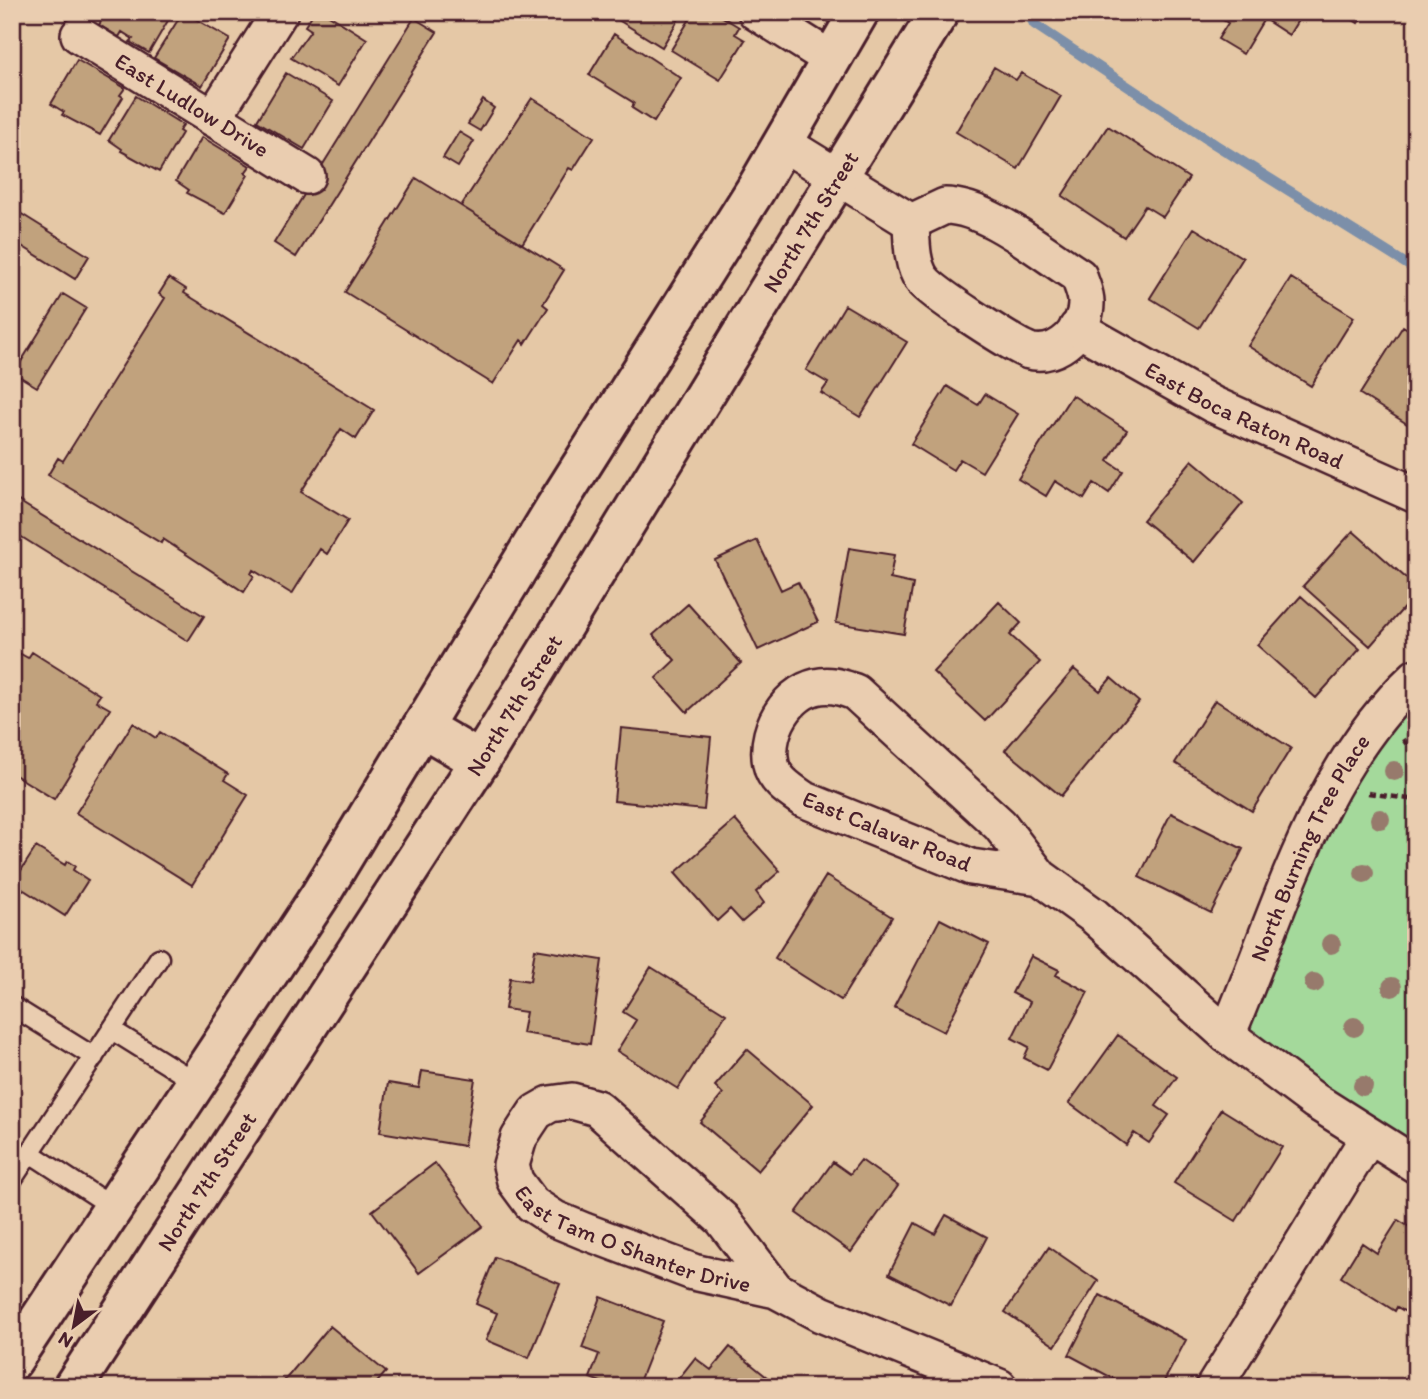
<svg xmlns="http://www.w3.org/2000/svg" width="1428" height="1399" font-family="Itim,sans-serif">
<rect width="100%" height="100%" fill="#e5c8a6"/>
<filter id="ink" filterUnits="userSpaceOnUse"><feTurbulence type="fractalNoise" baseFrequency=".0143" numOctaves="2"/><feDisplacementMap in="SourceGraphic" scale="14" xChannelSelector="R" yChannelSelector="G"/><feConvolveMatrix kernelMatrix="1 2 1 2 8 2 1 2 1" color-interpolation-filters="sRGB"/></filter>
<g filter="url(#ink)">
<path fill="#a4d99b" stroke="#777c63" stroke-width="2" d="M1416,677V1165L1227,1035L1301,849Z"/>
<g fill="none" stroke-linecap="round" stroke-linejoin="round">
<path stroke="#7b8fa9" stroke-width="10" d="M1028,12L1034,24L1216,145L1416,270"/>
</g>
<path fill="#c1a27d" stroke="#4a1f2b" stroke-width="2" d="M106,12H173L149,53L130,42L133,39L122,32L119,37L99,25Z
M183,12L230,39L202,86L154,58Z
M314,12H324L367,39L338,86L291,58L311,30L305,26Z
M618,12H683L662,47L615,18Z
M694,12H714L739,27L735,34L745,40L720,80L671,50Z
M1210,12H1303L1289,35L1264,19L1243,54L1218,39L1228,23Z
M1341,12H1365L1358,23Z
M414,18L437,32L296,257L274,243Z
M614,34L681,78L654,122L632,108L634,103L589,75Z
M77,60L125,88L120,95L123,97L100,135L62,115L64,112L51,104Z
M994,67L1016,80L1021,73L1061,96L1018,169L956,132Z
M286,73L333,101L304,149L257,121Z
M136,96L183,125L179,131L182,133L159,172L121,151L122,149L109,140Z
M532,98L594,137L573,170L569,168L522,244L461,206Z
M483,100L494,108L480,131L468,124Z
M1108,126L1189,178L1163,217L1145,206L1124,237L1062,196Z
M459,132L474,141L458,167L443,158Z
M202,137L250,166L245,173L248,175L225,213L187,193L189,190L176,181Z
M416,178L564,270L543,304L548,308L525,344L521,340L493,384L345,292Z
M12,208L89,256L75,279L12,240Z
M1194,228L1243,258L1199,328L1150,298Z
M169,278L186,289L184,293L374,410L356,439L341,429L301,492L348,520L327,554L320,549L292,594L253,570L251,574L254,576L244,592L163,539L161,543L48,475L58,458L63,461L165,298L159,294Z
M1291,278L1354,317L1311,386L1248,346Z
M63,294L86,308L37,387L14,373Z
M845,305L907,342L860,417L821,393L828,383L806,370Z
M1403,326L1416,334L1415,429L1360,394Z
M947,386L978,405L985,394L1018,414L982,472L960,459L953,470L911,444Z
M1072,395L1127,430L1108,461L1123,471L1109,493L1094,483L1084,499L1055,481L1046,496L1018,479Z
M1192,460L1243,503L1194,562L1143,520Z
M12,497L204,616L188,641L12,531Z
M1353,531L1416,587V594L1370,646L1303,586Z
M757,540L781,590L798,582L818,622L758,650L715,560Z
M849,548L894,555L890,579L913,584L904,634L836,623Z
M1301,596L1360,649L1316,698L1257,645Z
M999,602L1021,623L1010,635L1040,662L985,721L933,672Z
M688,604L741,663L687,712L656,678L675,660L653,635Z
M12,649L28,658L32,652L100,695L96,701L110,709L54,799L12,773Z
M1074,669L1100,691L1111,678L1139,702L1061,796L1005,750Z
M1215,700L1291,748L1252,811L1175,763Z
M133,723L156,738L160,732L228,774L224,780L248,795L192,885L76,813Z
M621,728L711,737L704,810L614,801Z
M1171,813L1243,849L1211,913L1139,877Z
M735,820L780,871L756,892L764,903L742,922L730,909L717,921L675,873Z
M36,847L65,865L67,861L75,866L73,870L88,880L65,916L13,883Z
M826,876L892,917L841,1000L775,958Z
M940,919L989,944L944,1032L894,1007Z
M535,949L602,960L590,1044L522,1033L526,1012L505,1009L510,978L530,981Z
M1031,956L1059,970L1056,975L1088,992L1047,1070L1024,1058L1029,1047L1012,1038L1030,1002L1012,993Z
M651,967L726,1014L678,1089L617,1051L636,1020L623,1012Z
M1118,1035L1177,1077L1156,1106L1169,1115L1149,1143L1134,1133L1126,1145L1069,1103Z
M747,1049L813,1105L758,1171L700,1122L723,1094L715,1086Z
M422,1071L475,1079L464,1146L380,1132L388,1083L419,1088Z
M1221,1109L1282,1147L1236,1221L1174,1183Z
M861,1160L898,1186L851,1252L796,1213L833,1162L850,1174Z
M435,1163L483,1226L419,1273L372,1211Z
M946,1215L987,1237L951,1306L889,1274L915,1223L935,1234Z
M1398,1220L1416,1231V1318L1397,1307L1395,1311L1341,1277L1362,1243L1377,1253Z
M1049,1247L1098,1281L1055,1346L1005,1312Z
M495,1257L560,1284L529,1358L486,1340L497,1313L476,1304Z
M1100,1295L1186,1340L1161,1387H1129L1069,1355Z
M601,1297L663,1321L637,1387H614L590,1378L599,1354L582,1348Z
M330,1326L386,1372L373,1387H279Z
M730,1347L779,1387H672L695,1358L711,1370Z"/>
<g fill="none" stroke-linecap="round" stroke-linejoin="round">
<g stroke="#4a1f2b" stroke-width="23">
<path id="service" d="M12,1006L94,1057
M112,1030L197,1083
M30,1153L114,1208
M12,1180L159,958"/>
</g>
<g stroke="#4a1f2b" stroke-width="40">
<g id="minor">
<path d="M756,12L831,59"/>
<path id="s1" d="M79,35L307,176"/>
<path d="M213,118L280,12"/>
<path d="M783,143L911,222"/>
<path d="M945,206C987,206 1042,253 1079,276C1081,284 1086,293 1086,302C1087,329 1058,359 1029,351C1013,345 932,293 922,279C911,264 912,239 911,222Z"/>
<path id="s2" d="M1077,328L1212,404L1416,495"/>
<path d="M1040,877L971,867L803,799C790,790 774,780 771,764C763,727 794,680 834,686C841,687 849,690 855,692L1000,825L1040,877L1094,916L1227,1035L1315,1101L1416,1165"/>
<path id="s3" d="M1227,1035C1280,912 1315,771 1416,677"/>
<path id="s4" d="M776,1290L722,1219L597,1108L572,1101L550,1104L536,1112L528,1124L519,1138L511,1165L515,1181L532,1204L555,1219L584,1231L693,1272L776,1290L821,1314L999,1387"/>
<path d="M1214,1387L1369,1136"/>
</g>
</g>
<g stroke="#4a1f2b" stroke-width="44">
<g id="primary">
<path d="M422,727L480,761"/>
<path d="M12,1361L319,897L556,506L756,189L859,12"/>
<path id="s5" d="M73,1387L480,761L939,12"/>
</g>
</g>
<path stroke="#4a1f2b" stroke-width="4.5" stroke-dasharray="7 5" stroke-linecap="butt" d="M1403,739L1416,759
M1368,793L1416,800"/>
<use href="#service" stroke="#eacdb0" stroke-width="18"/>
<use href="#minor" stroke="#eacdb0" stroke-width="35"/>
<use href="#primary" stroke="#eacdb0" stroke-width="38"/>
</g>
<g fill="#977a6c">
<circle cx="1394" cy="771" r="10"/>
<circle cx="1380" cy="819" r="10"/>
<circle cx="1364" cy="873" r="10"/>
<circle cx="1331" cy="944" r="10"/>
<circle cx="1314" cy="983" r="10"/>
<circle cx="1392" cy="987" r="10"/>
<circle cx="1354" cy="1027" r="10"/>
<circle cx="1363" cy="1086" r="10"/>
</g>
</g>
<g text-anchor="middle" stroke-width="7" stroke-linejoin="round" paint-order="stroke">
<g font-size="23" fill="#4a1f2b" stroke="#eacdb0">
<text dy="8" stroke="none"><textPath href="#s1" startOffset="133">East Ludlow Drive</textPath></text>
<text dy="8" stroke="none"><textPath href="#s5" startOffset="1379">North 7th Street</textPath></text>
<text dy="8" stroke="none"><textPath href="#s2" startOffset="189">East Boca Raton Road</textPath></text>
<text dy="8" stroke="none"><textPath href="#s5" startOffset="812">North 7th Street</textPath></text>
<text transform="translate(887 831) rotate(22)" y="8">East Calavar Road</text>
<text dy="8" stroke="none"><textPath href="#s3" startOffset="205">North Burning Tree Place</textPath></text>
<text dy="8" stroke="none"><textPath href="#s5" startOffset="245">North 7th Street</textPath></text>
<text dy="8" stroke="none"><textPath href="#s4" startOffset="532">East Tam O Shanter Drive</textPath></text>
</g>
</g>
<rect width="1428" height="1399" fill="none" stroke="#eacdb0" stroke-width="42"/>
<rect x="21" y="21" width="1386" height="1357" fill="none" stroke="#4a1f2b" stroke-width="2.5" filter="url(#ink)"/>
<g transform="translate(74 1326) rotate(212)" stroke="#eacdb0" stroke-width="5" paint-order="stroke">
<path d="M0-5L12 26L0 18L-12 26Z" fill="#4a1f2b"/>
<text y="-10" font-size="19" font-weight="bold" text-anchor="middle" fill="#4a1f2b">N</text>
</g>
</svg>
